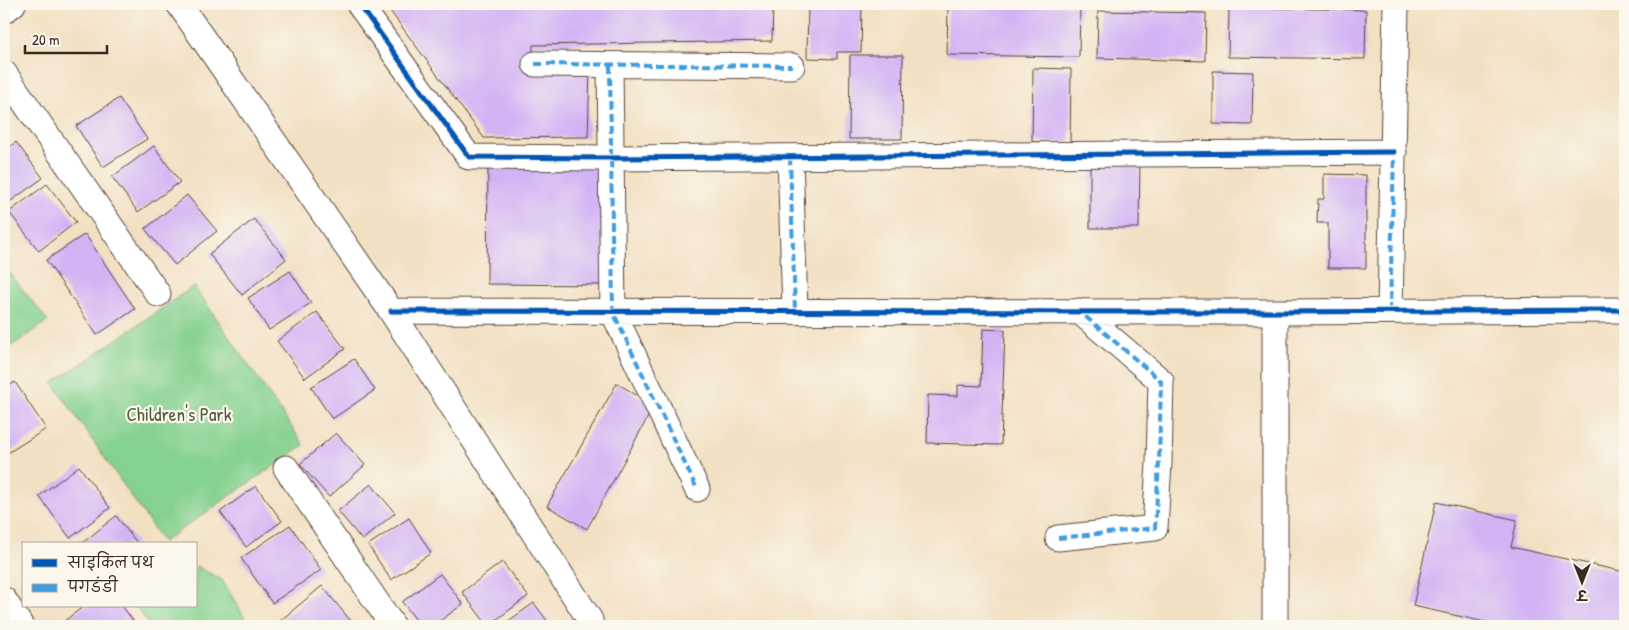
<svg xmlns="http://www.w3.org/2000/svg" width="1629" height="630" font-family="'Patrick Hand','Playpen Sans Deva',sans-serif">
<rect width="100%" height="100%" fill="#fbf7ec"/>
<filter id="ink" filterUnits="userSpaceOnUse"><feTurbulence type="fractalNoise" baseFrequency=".02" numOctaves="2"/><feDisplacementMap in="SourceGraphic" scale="10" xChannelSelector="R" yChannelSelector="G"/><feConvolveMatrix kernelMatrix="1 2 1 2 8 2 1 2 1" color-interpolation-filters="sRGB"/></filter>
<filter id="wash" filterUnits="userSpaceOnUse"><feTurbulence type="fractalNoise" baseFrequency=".0096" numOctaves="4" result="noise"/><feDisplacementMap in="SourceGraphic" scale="20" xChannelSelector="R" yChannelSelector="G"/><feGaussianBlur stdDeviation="1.12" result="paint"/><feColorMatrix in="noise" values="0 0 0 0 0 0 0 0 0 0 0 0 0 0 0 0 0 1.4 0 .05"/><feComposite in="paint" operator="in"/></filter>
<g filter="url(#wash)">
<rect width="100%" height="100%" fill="#f2e0c3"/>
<path fill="#85d18f" stroke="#607e56" d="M4,266L48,321L4,351Z
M194,286L304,445L163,542L53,383Z
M196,566L222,580L250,626H150L136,606H196Z"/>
<g id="blocks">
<path fill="#d2b4f4" d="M385,4H773L772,41L533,45L532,70H590L588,137L484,138Z
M808,4H862L861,52H837V59L807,58Z
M948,4L1080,6L1079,57L947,55Z
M1229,7L1366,10L1365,59L1228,57Z
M1098,11L1206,13L1205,61L1097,58Z
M850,55H903L902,139H849Z
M1033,68L1071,69L1070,143L1032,142Z
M1213,71L1253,72L1252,125L1213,124Z
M119,98L147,139L103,167L76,126Z
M16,142L43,178L8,203L4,197V151Z
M154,146L180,182L138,212L112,177Z
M1090,158L1140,159L1139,228H1090Z
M488,165L605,166L604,285L487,284Z
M1324,174L1366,175V268H1328V223H1317L1318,199H1324Z
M47,184L76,222L39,251L9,212Z
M187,195L217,231L175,265L145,229Z
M254,219L286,259L242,295L209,254Z
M85,234L135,309L97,335L46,260Z
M290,271L311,303L269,330L248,298Z
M317,312L345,349L305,378L277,341Z
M983,329L1005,330L1001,445L927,443L928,395L958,396V385L981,386Z
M354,359L375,390L332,419L311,387Z
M15,382L46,429L6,454L4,451V389Z
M617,383L654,406L587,529L547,506Z
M336,433L365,465L329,497L300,464Z
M79,466L110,508L70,538L39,496Z
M371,484L395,513L362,540L338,511Z
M256,486L282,521L246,547L220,512Z
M1436,502L1517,520L1511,547L1625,572V626H1503L1413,606Z
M116,516L138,544H81Z
M409,518L431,553L391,580L368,545Z
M290,525L321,570L272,603L241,558Z
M502,562L528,596L488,626L462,592Z
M440,574L463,604L433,626H421L402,602Z
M322,586L355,626H286L281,620Z
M534,603L551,626H501Z
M84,606H122L137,626H66L63,622Z"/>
</g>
</g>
<g filter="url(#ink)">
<use href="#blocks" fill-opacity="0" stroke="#564537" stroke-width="1"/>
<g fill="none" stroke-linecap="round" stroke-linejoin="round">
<g stroke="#564537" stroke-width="27">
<path id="minor" d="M179,4L391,311L590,620L591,626
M359,4L469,157L611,158L1394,152
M4,11L13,4
M535,64L792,66
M610,65L613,312L697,489
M4,73L158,294
M790,157L795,311
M391,311L1275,312L1625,310
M1390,311L1396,4
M1275,312V626
M286,468L393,626
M1058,538L1155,528L1159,463L1161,381L1079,311
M4,600L21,626"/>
</g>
<use href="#minor" stroke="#fff" stroke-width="25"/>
<path stroke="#3f9ce0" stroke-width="4" stroke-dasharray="8 4" stroke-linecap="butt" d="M535,64L792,66
M610,65L613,312L697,489
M1390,152H1394L1390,311
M790,157L795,311
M1058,538L1155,528L1159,463L1161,381L1079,311"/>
<g stroke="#fbf7ec" stroke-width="8">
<path id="cycleway" d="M359,4L469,157L611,158L1394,152
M391,311L1275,312L1625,310"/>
</g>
<use href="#cycleway" stroke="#0057b8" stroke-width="5"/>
</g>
</g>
<g text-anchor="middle" stroke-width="4.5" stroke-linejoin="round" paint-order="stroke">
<g font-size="19" fill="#515c40" stroke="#fbf7ec">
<text x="179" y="421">Children's Park</text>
</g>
</g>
<rect width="1629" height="630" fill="none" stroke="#fbf7ec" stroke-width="20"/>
<rect x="22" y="542" width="175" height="65" fill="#fbf7ec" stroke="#aea59a"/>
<rect x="32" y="559" width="25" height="8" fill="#0057b8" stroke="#aea59a"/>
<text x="68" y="568" font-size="15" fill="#3b2a1e">साइकिल पथ</text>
<rect x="32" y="584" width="25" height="8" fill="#3f9ce0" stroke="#aea59a"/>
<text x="68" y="592" font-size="15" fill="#3b2a1e">पगडंडी</text>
<g transform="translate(1582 582) rotate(180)" stroke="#fbf7ec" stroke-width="4" paint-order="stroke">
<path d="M0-4L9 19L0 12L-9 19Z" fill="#3b2a1e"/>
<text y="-8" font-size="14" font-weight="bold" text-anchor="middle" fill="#3b2a1e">उ</text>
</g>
<path d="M25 45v8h82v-8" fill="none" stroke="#3b2a1e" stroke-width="2.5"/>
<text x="32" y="45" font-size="15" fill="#3b2a1e" stroke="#fbf7ec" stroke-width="4" paint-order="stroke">20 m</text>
</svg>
